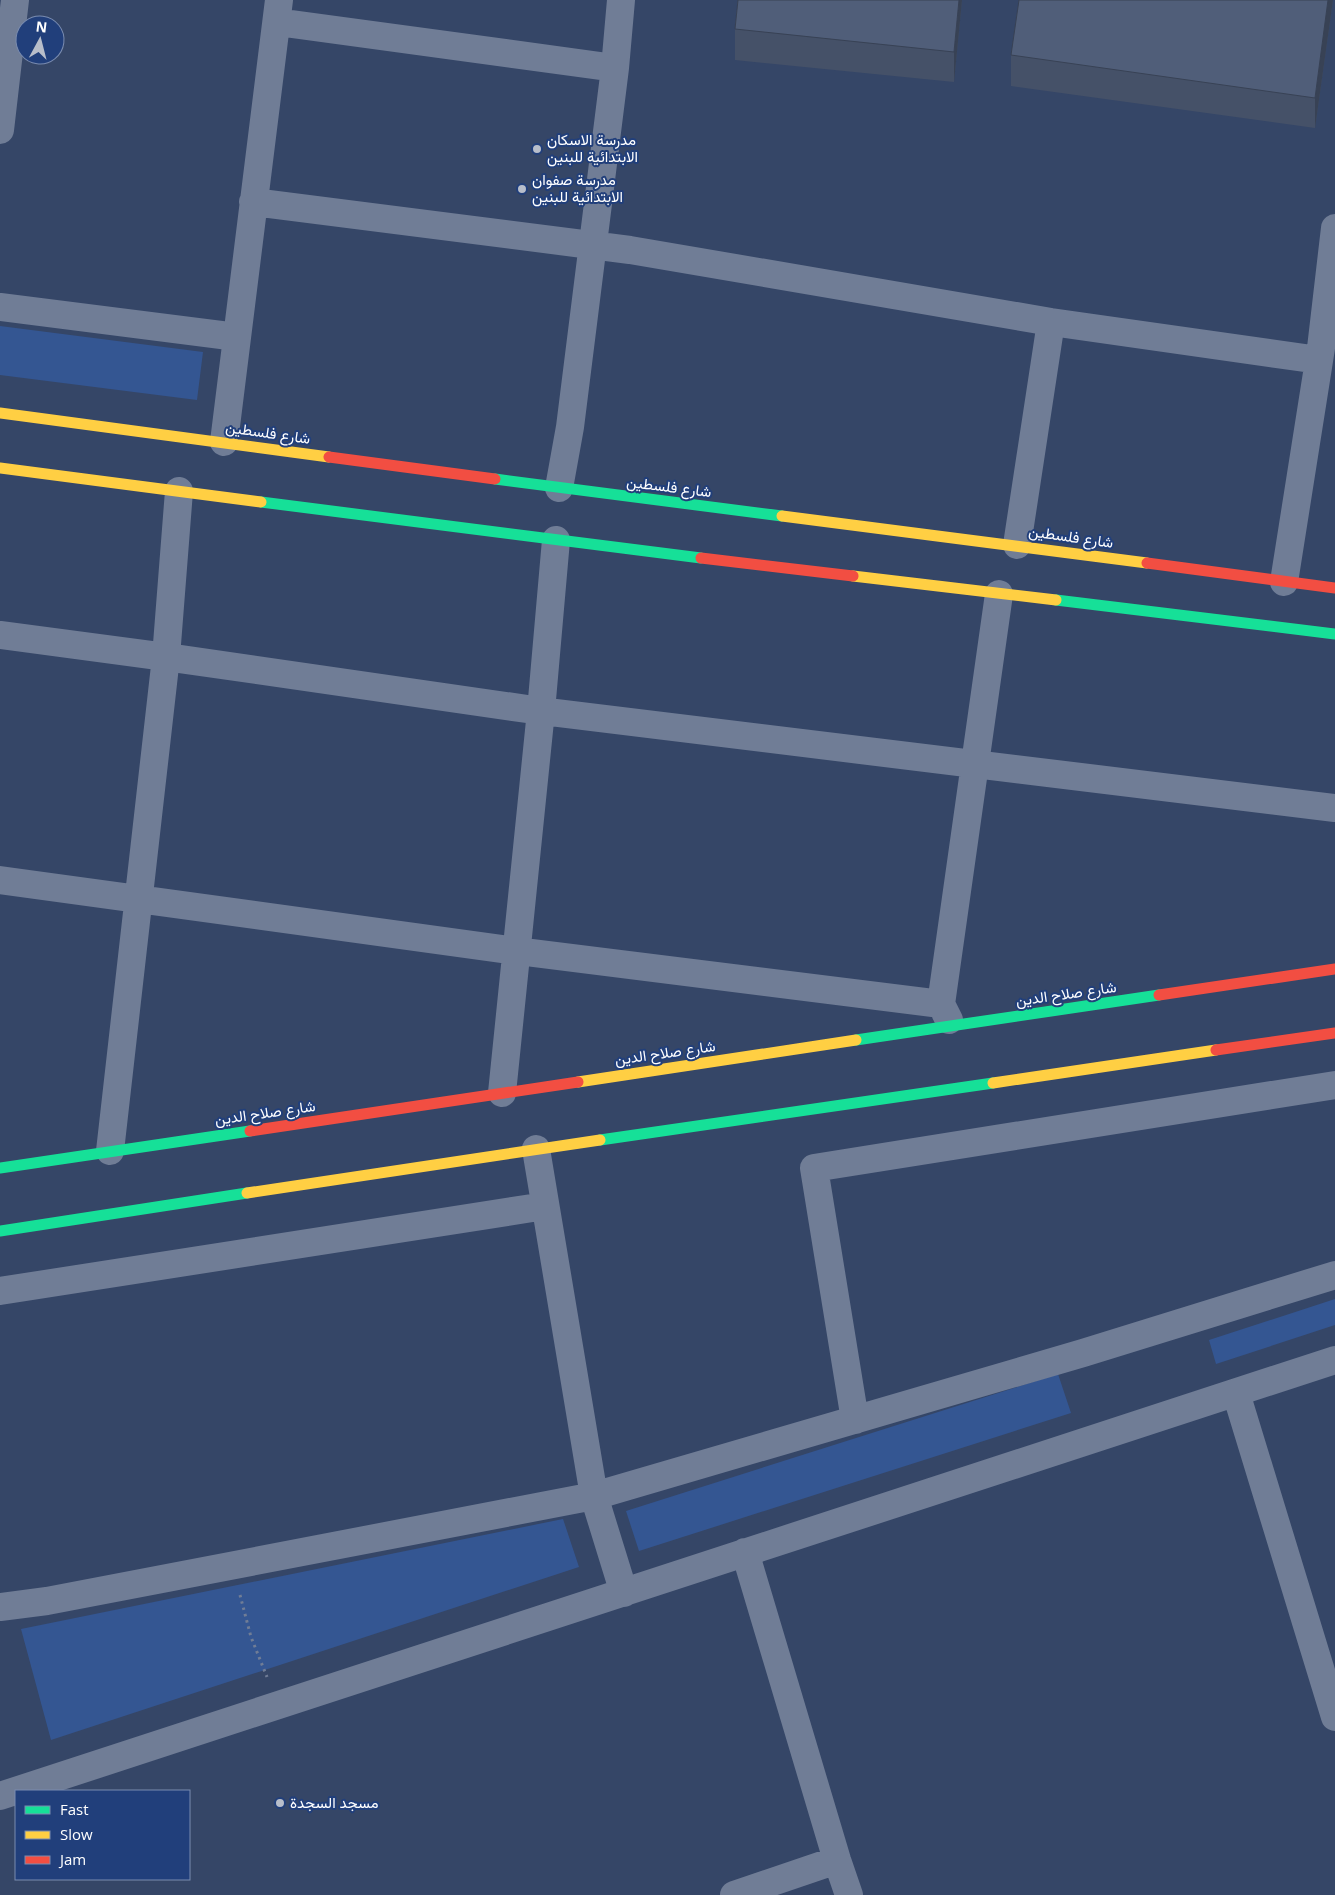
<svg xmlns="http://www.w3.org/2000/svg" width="1335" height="1895" font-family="'Open Sans',Vazirmatn,sans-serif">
<rect width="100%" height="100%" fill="#354667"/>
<path fill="#345692" d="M0,326L203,352L197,400L0,375Z
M1335,1299V1325L1216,1364L1209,1340Z
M1058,1374L1071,1413L639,1551L626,1511Z
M563,1519L579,1567L51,1740L21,1629Z"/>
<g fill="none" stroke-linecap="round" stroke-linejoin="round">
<path stroke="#707d96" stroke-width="3" stroke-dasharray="2.5 4" stroke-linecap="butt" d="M240,1595L251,1637L267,1677"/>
<path stroke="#707d96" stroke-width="28" d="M277,22L615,68
M0,130L15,0
M253,202L630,250L1051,322L1319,360
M0,307L237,337
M224,442L279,0
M559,488L570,427L615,68L621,0
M1017,545L1051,322
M1284,582L1321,348L1335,228
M0,635L166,657L541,711L1335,808
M0,880L517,951L941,1004
M949,1020L941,1004L999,594
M502,1093L541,711L556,540
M536,1149L594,1496L624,1593
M110,1151L166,657L179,491
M0,1291L545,1206
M1236,1393L1335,1717
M855,1420L814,1168L1335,1085
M745,1552L837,1860L849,1895
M0,1607L47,1601L594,1496L1083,1353L1335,1275
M0,1796L1335,1360
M734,1895L837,1860"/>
<path stroke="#16e098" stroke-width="11" d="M495,479L782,516
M261,502L701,558
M1056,600L1335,634
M856,1040L1159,995
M600,1140L993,1083
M0,1168L250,1131
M0,1231L247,1193"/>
<path stroke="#ffcf43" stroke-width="11" d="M0,413L329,457
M0,468L261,502
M782,516L1147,563
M853,576L1056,600
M578,1082L856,1040
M993,1083L1216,1050
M247,1193L600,1140"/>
<path stroke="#f24e42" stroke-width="11" d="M329,457L495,479
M701,558L853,576
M1147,563L1335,588
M1159,995L1335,969
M1216,1050L1335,1033
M250,1131L578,1082"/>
</g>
<path fill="#455168" d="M738,0H962L954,82L735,60V29Z
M1333,0L1315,128L1011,86V55Z"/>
<path fill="#384255" d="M959,0H962L954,82V52Z
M1328,0H1333L1315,128V98Z"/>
<path fill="#505e79" stroke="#384255" d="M738,0H959L954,52L735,29Z
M1019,0H1328L1315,98L1011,55Z"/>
<g fill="#b8beca" stroke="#213f7b" stroke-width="2">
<circle cx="537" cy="149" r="5"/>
<circle cx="522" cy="189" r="5"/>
<circle cx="280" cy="1803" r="5"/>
</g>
<g text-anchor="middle" stroke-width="4" stroke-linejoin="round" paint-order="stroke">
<g font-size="15" fill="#fff" stroke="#213f7b" text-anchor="start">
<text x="547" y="145">مدرسة الاسكان<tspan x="547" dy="17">الابتدائية للبنين</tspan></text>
<text x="532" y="185">مدرسة صفوان<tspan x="532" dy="17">الابتدائية للبنين</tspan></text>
<text x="290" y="1808">مسجد السجدة</text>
</g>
<g font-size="15" fill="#fff" stroke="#213f7b">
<text transform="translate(268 433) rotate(8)" y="5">شارع فلسطين</text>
<text transform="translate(669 487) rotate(7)" y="5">شارع فلسطين</text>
<text transform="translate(1071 537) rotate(8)" y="5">شارع فلسطين</text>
<text transform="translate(1066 994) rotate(-8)" y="5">شارع صلاح الدين</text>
<text transform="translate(665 1053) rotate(-8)" y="5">شارع صلاح الدين</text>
<text transform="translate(265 1113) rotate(-8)" y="5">شارع صلاح الدين</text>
</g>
</g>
<rect x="15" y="1790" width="175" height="90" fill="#213f7b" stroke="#7a8cb0"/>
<rect x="25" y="1806" width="25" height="8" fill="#16e098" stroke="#7a8cb0"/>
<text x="60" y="1815" font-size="15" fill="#ffffff">Fast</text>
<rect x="25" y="1831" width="25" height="8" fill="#ffcf43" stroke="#7a8cb0"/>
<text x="60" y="1840" font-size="15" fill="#ffffff">Slow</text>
<rect x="25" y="1856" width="25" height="8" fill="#f24e42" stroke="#7a8cb0"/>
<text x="60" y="1865" font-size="15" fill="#ffffff">Jam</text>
<g transform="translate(40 40) rotate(7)"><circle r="24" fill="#213f7b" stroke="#7a8cb0"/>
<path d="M0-4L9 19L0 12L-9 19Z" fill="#b8beca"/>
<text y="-8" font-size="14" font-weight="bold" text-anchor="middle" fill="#ffffff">N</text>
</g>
</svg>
